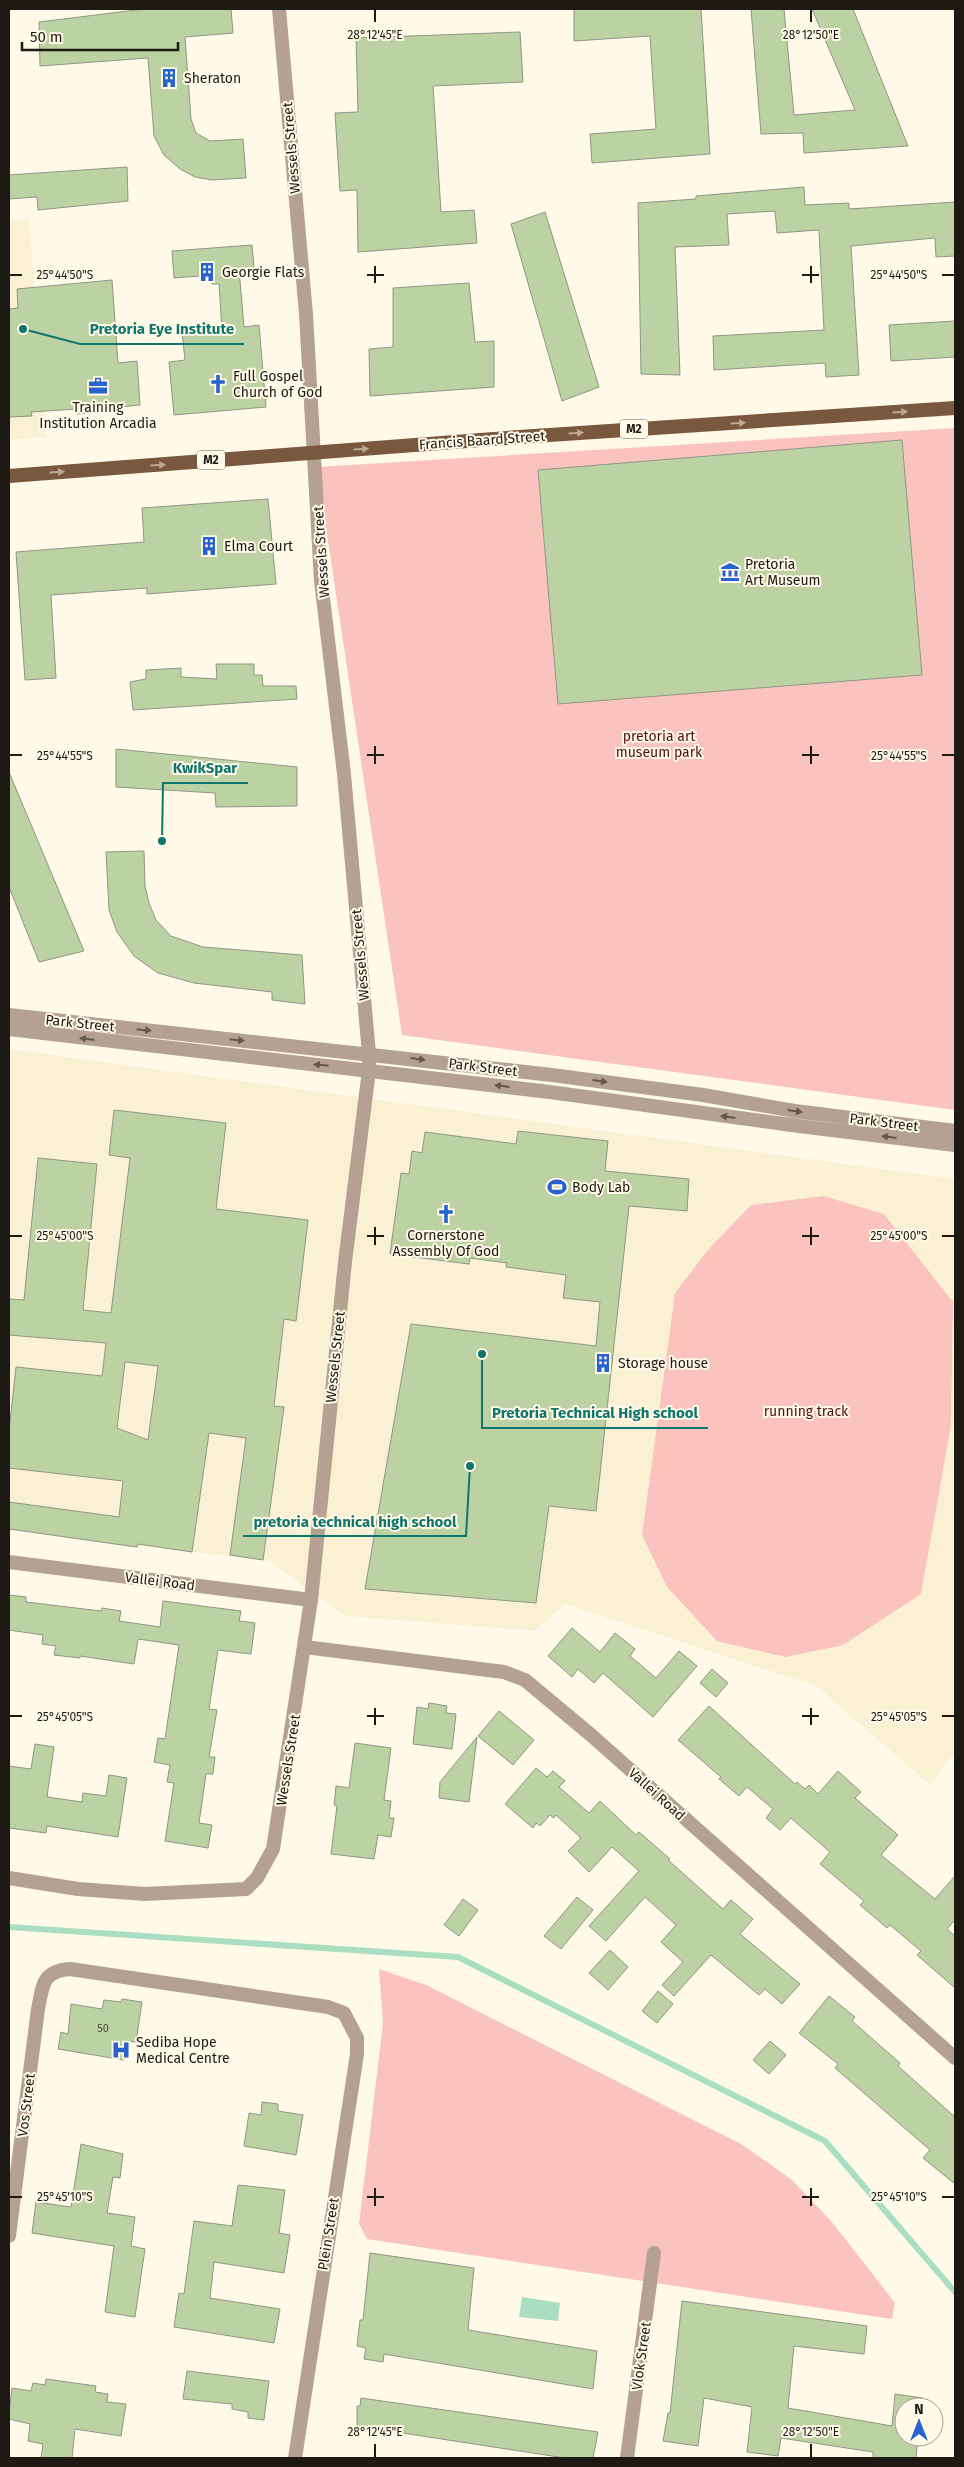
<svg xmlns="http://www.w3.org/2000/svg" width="964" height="2467" font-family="'Fira Sans',sans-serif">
<rect width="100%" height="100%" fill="#fff9e8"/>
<path fill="#faf1d4" d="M29,220L46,437L9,440V221Z
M9,1049L955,1179V1752L930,1785L816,1686L565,1604L535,1631L345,1616L269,1561L162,1548L115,1544L9,1529Z"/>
<path fill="#fbc3bd" d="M955,428V1110L402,1035L317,467Z
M823,1196L884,1214L953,1302L951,1425L921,1594L843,1645L786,1657L717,1641L667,1587L642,1535L675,1293L706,1252L751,1205Z
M379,1969L426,1985L741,2144L791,2179L832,2222L895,2303L892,2319L367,2239L359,2224L383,2023Z"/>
<path fill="#a9dec1" d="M522,2297L560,2303L558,2321L519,2317Z"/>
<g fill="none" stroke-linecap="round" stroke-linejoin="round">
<path stroke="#a9dec1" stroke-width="6" d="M9,1927L458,1957L825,2141L955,2292"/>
</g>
<path fill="#bdd2a2" stroke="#8e9783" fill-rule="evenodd" d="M144,9H231L233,33L185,37L191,119L196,133L210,141L243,139L246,178L212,180L195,177L180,169L164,155L154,136L148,58L40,66L39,22Z
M574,9H701L710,154L592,163L590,134L656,129L650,36L574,41Z
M751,9H784L794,115L855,110L812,9H853L908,146L804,153L803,133L761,134Z
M520,32L523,82L433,86L441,212L474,210L477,243L358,252L357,190L340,191L335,113L358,112L356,38Z
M127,167L128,201L38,210L37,197L9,199V175Z
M804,187L805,205L849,203V209L955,202V256L936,257L935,238L851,246L859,375L826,377L825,363L714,370L713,336L824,330L819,230L777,233L775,211L727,214L729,245L675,247L680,375L641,374L638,203L696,199V196Z
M545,212L599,387L562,401L511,224Z
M252,245L254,268L239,269L244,327L259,325L266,407L174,415L169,362L185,360L182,332L222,329L219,284H212V280L201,282L200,276L174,278L172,251Z
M112,280L118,363L137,361L140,405L121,407V411L77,414V409L31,412L32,416L9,417V309L18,308L17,289Z
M469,283L475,342L494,341V387L370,396L369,349L393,347V288Z
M955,321V357L891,361L889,325Z
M902,440L922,675L558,704L538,470Z
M268,499L276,584L147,594V588L51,595L56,678L25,680L16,552L144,542L142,508Z
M216,664H254V675H262L263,686H296L297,699L133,710L130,682L146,679V670L181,668V677L217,679Z
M116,749L297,767V806L216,807L215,793L116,787Z
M9,772L84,951L39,962L9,887Z
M144,851L145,886L149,903L156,920L171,936L203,947L302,955L305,1004L272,1000V992L194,983L158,973L134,956L117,932L109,910L106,852Z
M114,1110L226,1123L216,1209L308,1220L296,1321L284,1319L274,1406L284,1407L263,1560L230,1555L246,1438L209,1433L192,1552L138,1544L137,1547L115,1544L9,1529V1502L119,1517L123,1481L9,1468V1431L16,1367L102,1376L106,1343L9,1335V1299L24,1300L38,1158L97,1164L83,1310L111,1313L130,1158L109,1155ZM125,1362L158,1366L148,1440L117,1428Z
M518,1131L608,1141L605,1171L689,1179L687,1211L629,1206L596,1511L549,1506L536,1603L365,1589L411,1324L596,1346L600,1302L563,1298L566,1275L506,1267L507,1263L470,1258L469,1264L390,1254L401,1173L409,1174L412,1151L422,1153L425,1132L516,1144Z
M9,1595L26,1597V1602L101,1611L102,1608L121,1611L119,1621L160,1627L163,1601L241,1611L239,1621L255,1623L251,1654L218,1650L209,1709L217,1710L209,1757H215L213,1774H206L199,1823L212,1825L208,1848L165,1841L174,1783L167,1782L170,1765L154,1762L158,1738L165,1739L179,1645L138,1639L134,1664L80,1656V1658L54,1655L56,1646L42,1644L43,1635L9,1630Z
M572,1628L600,1652L615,1633L635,1649L630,1656L656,1678L679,1651L697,1666L653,1717L603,1673L594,1683L578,1669L572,1677L548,1656Z
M712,1669L728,1683L716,1697L700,1683Z
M429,1703L447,1706L446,1713L456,1714L452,1749L413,1744L417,1707L428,1709Z
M709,1706L795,1784L797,1782L805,1789L809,1785L818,1794L838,1771L861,1792L855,1798L898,1835L881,1855L935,1899L955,1876V1920L947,1929L955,1936V1988L917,1955L921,1951L890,1925L887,1928L860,1905L864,1901L820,1864L830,1852L791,1818L780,1830L766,1818L773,1809L747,1787L739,1796L719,1779L721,1777L678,1740Z
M499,1711L534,1740L513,1765L478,1736Z
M477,1737L469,1802L439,1798L440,1782Z
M355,1743L391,1748L384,1800L391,1801L389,1818H394L391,1837L378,1835L374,1859L331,1854L337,1806L334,1805L336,1786L349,1788Z
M35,1744L54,1747L47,1797L82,1802L83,1793L106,1796L109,1775L127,1778L118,1837L47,1826L46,1833L9,1828V1766L31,1769Z
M536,1768L547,1777L553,1771L565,1781L559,1787L589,1813L600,1801L636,1835L639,1832L670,1859L668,1860L723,1909L731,1900L753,1919L740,1934L800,1984L782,2004L765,1989L759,1995L711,1955L674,1996L662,1985L683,1962L661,1942L676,1925L645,1897L606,1941L589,1926L639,1871L612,1847L589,1872L568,1851L581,1838L556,1815L554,1818L550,1815L540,1826L536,1823L533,1828L505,1804Z
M577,1897L593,1910L561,1949L544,1936Z
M463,1899L478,1910L459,1936L444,1925Z
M610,1950L628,1967L608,1990L589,1973Z
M658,1991L673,2004L657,2023L642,2011Z
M829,1996L855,2017L852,2021L900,2063L898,2066L955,2117V2184L923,2158L930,2150L835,2068L838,2064L799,2033Z
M122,1999L142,2002L136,2042L128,2041L124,2060L58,2049L61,2032L68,2034L71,2004L102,2009L104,2000L121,2002Z
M770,2041L786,2055L769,2074L753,2060Z
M262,2102L278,2104V2111L303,2115L296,2155L244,2146L249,2113L261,2115Z
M81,2144L123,2154L120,2178L113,2177L107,2213L135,2217L131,2246L145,2249L135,2317L105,2312L114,2246L32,2233L36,2202L71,2207Z
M238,2185L285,2190L279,2233L290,2235L284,2273L214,2262L210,2298L280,2309L274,2343L174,2327L179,2293L184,2294L194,2221L232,2226Z
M370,2253L474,2268L468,2330L597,2351L593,2389L384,2354L383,2362L364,2359L366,2348L357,2346L360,2320H363Z
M682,2301L867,2326L864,2354L794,2346L788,2408L892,2426L895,2394L922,2398L921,2407H904V2437H918L916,2458H873V2452L781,2438L778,2456L747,2452L752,2407L704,2398L698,2446L663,2441L668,2413H670Z
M187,2371L269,2381L264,2420L248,2418V2412L232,2409V2404L183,2399Z
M46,2379L96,2386L95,2392L108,2394L107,2402L126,2404L121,2436L75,2429L72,2458H41L43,2444L28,2441L30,2424L9,2419V2414L12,2388L31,2391L33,2383L45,2385Z
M361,2398L598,2432L593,2458H565L357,2426V2406H360Z"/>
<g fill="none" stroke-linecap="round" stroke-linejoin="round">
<path stroke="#b4a192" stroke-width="14" d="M9,1562L311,1600
M305,1647L504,1672L525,1680L591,1735L955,2058
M9,1878L78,1889L145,1894L246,1889L257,1878L273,1849L311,1600L345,1262L369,1070V1054L344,774L321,581L306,314L279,9
M9,2236L38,2009C43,1985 42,1971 70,1969L328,2007L344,2013L357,2038V2054L295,2458
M627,2458L654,2253"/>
<path stroke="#b4a192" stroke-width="14" d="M9,1015L552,1075L703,1095L795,1111L955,1131
M9,1029L550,1092L799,1126L955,1145"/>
<path stroke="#79583e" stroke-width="14" d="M9,476L519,437L955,408"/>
</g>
<defs><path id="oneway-solid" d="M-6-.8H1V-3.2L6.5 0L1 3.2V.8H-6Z" transform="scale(1.25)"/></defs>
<g fill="#bca893">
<use href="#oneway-solid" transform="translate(900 412) rotate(-4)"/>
<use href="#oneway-solid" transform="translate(738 423) rotate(-4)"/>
<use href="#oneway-solid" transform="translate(576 433) rotate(-4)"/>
<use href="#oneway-solid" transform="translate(361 449) rotate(-4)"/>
<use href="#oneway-solid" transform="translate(158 465) rotate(-4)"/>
<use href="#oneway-solid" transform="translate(57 472) rotate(-4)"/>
</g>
<g fill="#61574c">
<use href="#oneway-solid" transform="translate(144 1030) rotate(6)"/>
<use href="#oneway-solid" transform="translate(87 1039) rotate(-173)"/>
<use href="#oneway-solid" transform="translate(237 1040) rotate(6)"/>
<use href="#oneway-solid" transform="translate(418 1059) rotate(7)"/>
<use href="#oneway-solid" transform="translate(321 1065) rotate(-174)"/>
<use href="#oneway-solid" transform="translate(600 1081) rotate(8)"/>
<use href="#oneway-solid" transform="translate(502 1086) rotate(-173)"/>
<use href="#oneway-solid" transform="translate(795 1111) rotate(8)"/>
<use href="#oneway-solid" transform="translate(728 1117) rotate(-172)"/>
<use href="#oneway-solid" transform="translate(889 1137) rotate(-173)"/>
</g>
<path fill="none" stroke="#1d1a13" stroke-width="2" d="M375,10V22M811,10V22M375,266V283M811,266V283M10,275H22M367,275H384M802,275H819M942,275H954M375,746V764M811,746V764M10,755H22M367,755H384M802,755H819M942,755H954M375,1227V1245M811,1227V1245M10,1236H22M367,1236H384M802,1236H819M942,1236H954M375,1708V1725M811,1708V1725M10,1716H22M367,1716H384M802,1716H819M942,1716H954M375,2188V2206M811,2188V2206M10,2197H22M367,2197H384M802,2197H819M942,2197H954M375,2444V2457M811,2444V2457"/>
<defs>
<g id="building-bare" transform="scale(1.5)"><path d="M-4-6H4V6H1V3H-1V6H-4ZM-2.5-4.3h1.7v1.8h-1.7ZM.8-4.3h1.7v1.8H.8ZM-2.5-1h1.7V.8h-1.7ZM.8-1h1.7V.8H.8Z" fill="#2762cf" stroke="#fff9e8" stroke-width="2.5" paint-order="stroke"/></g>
<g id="church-bare" transform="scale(1.5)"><path d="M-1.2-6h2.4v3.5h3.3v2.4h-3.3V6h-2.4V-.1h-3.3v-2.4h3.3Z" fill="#2762cf" stroke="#fff9e8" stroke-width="2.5" paint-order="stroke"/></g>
<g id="office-bare" transform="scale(1.5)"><path d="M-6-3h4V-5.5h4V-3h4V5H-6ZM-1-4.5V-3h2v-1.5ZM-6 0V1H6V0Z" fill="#2762cf" stroke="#fff9e8" stroke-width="2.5" paint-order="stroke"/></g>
<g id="museum-bare" transform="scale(1.5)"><path d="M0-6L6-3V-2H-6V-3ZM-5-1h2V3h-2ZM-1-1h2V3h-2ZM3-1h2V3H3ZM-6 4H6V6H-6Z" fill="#2762cf" stroke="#fff9e8" stroke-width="2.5" paint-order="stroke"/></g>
<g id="stadium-bare" transform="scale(1.5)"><path d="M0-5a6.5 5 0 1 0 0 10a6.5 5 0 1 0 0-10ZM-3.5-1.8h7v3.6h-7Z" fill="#2762cf" stroke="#fff9e8" stroke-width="2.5" paint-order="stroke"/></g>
<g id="hospital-bare" transform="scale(1.5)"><path d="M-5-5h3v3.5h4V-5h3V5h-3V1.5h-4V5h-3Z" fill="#2762cf" stroke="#fff9e8" stroke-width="2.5" paint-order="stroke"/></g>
</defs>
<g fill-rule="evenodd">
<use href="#building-bare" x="169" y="78"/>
<use href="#building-bare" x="207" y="272"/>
<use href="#church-bare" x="218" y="384"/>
<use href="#office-bare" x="98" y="386"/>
<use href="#building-bare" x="209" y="546"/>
<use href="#museum-bare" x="730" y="572"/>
<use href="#stadium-bare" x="557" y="1187"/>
<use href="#church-bare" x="446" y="1214"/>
<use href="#building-bare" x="603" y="1363"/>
<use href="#hospital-bare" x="121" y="2050"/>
</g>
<g text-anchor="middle" stroke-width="4" stroke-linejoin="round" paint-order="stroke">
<g font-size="11" fill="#454837">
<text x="103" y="2032">50</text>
</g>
<g fill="#fff9e8" stroke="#615d53" stroke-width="1">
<rect x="620" y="419.5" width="28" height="19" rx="4"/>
<rect x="197" y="450.5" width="28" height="19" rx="4"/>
</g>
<g font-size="12" font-weight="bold" fill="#1d1a13">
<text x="634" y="433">M2</text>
<text x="211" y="464">M2</text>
</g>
<g font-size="14" fill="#1d1a13" stroke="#fff9e8" text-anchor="start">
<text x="184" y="83">Sheraton</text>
<text x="222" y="277">Georgie Flats</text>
<text x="233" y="381">Full Gospel<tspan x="233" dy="16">Church of God</tspan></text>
<text x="98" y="412" text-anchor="middle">Training<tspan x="98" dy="16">Institution Arcadia</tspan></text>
<text x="224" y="551">Elma Court</text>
<text x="745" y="569">Pretoria<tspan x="745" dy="16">Art Museum</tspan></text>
<text x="572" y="1192">Body Lab</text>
<text x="446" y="1240" text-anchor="middle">Cornerstone<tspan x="446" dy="16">Assembly Of God</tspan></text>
<text x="618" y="1368">Storage house</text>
<text x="136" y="2047">Sediba Hope<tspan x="136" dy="16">Medical Centre</tspan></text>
</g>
<g font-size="14" fill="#1d1a13" stroke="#fff9e8">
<text transform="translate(291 148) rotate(-95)" y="5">Wessels Street</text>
<text transform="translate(482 440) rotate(-4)" y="5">Francis Baard Street</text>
<text transform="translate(321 552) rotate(-94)" y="5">Wessels Street</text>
<text transform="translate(360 955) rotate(-95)" y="5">Wessels Street</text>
<text transform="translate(80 1023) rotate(6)" y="5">Park Street</text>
<text transform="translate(483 1067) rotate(7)" y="5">Park Street</text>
<text transform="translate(884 1122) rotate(7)" y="5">Park Street</text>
<text transform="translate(335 1357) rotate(-84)" y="5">Wessels Street</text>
<text transform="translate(160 1581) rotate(7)" y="5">Vallei Road</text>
<text transform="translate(288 1760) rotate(-81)" y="5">Wessels Street</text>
<text transform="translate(657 1794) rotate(42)" y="5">Vallei Road</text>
<text transform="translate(26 2105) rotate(-83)" y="5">Vos Street</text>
<text transform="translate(328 2234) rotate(-81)" y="5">Plein Street</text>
<text transform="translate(641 2356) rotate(-82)" y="5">Vlok Street</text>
</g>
<g font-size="14" fill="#520f0f" stroke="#fff9e8">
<text x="659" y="741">pretoria art<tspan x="659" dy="16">museum park</tspan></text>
<text x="806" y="1416">running track</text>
</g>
</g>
<g font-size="12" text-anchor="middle" fill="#1d1a13" stroke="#fff9e8" stroke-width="4" stroke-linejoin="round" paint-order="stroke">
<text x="375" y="39">28°12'45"E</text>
<text x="811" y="39">28°12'50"E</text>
<text x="65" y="279">25°44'50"S</text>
<text x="899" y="279">25°44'50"S</text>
<text x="65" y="760">25°44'55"S</text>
<text x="899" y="760">25°44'55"S</text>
<text x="65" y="1240">25°45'00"S</text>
<text x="899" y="1240">25°45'00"S</text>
<text x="65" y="1721">25°45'05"S</text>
<text x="899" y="1721">25°45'05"S</text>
<text x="65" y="2201">25°45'10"S</text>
<text x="899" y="2201">25°45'10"S</text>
<text x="375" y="2436">28°12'45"E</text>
<text x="811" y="2436">28°12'50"E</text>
</g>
<path fill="none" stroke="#0f766e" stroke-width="2" d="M23 329L80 344H244M162 841L163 783H248M482 1354L482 1428H708M470 1466L466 1536H243"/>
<g fill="#0f766e" stroke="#fff9e8" stroke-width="2">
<circle cx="23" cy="329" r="5"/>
<circle cx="162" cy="841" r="5"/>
<circle cx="482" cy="1354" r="5"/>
<circle cx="470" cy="1466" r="5"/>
</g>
<g font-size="15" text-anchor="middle" font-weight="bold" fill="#0f766e" stroke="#fff9e8" stroke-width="4" stroke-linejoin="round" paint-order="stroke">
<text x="162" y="334">Pretoria Eye Institute</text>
<text x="205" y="773">KwikSpar</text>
<text x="595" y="1418">Pretoria Technical High school</text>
<text x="355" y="1527">pretoria technical high school</text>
</g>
<rect width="964" height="2467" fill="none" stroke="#1d1a13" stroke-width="20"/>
<g transform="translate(919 2422)"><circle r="24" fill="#fff9e8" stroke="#a5a093"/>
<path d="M0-4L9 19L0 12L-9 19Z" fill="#2762cf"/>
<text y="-8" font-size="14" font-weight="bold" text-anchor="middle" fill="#1d1a13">N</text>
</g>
<path d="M22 42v8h156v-8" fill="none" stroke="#1d1a13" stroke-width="2.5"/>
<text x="30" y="42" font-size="15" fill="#1d1a13" stroke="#fff9e8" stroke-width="4" paint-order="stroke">50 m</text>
</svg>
